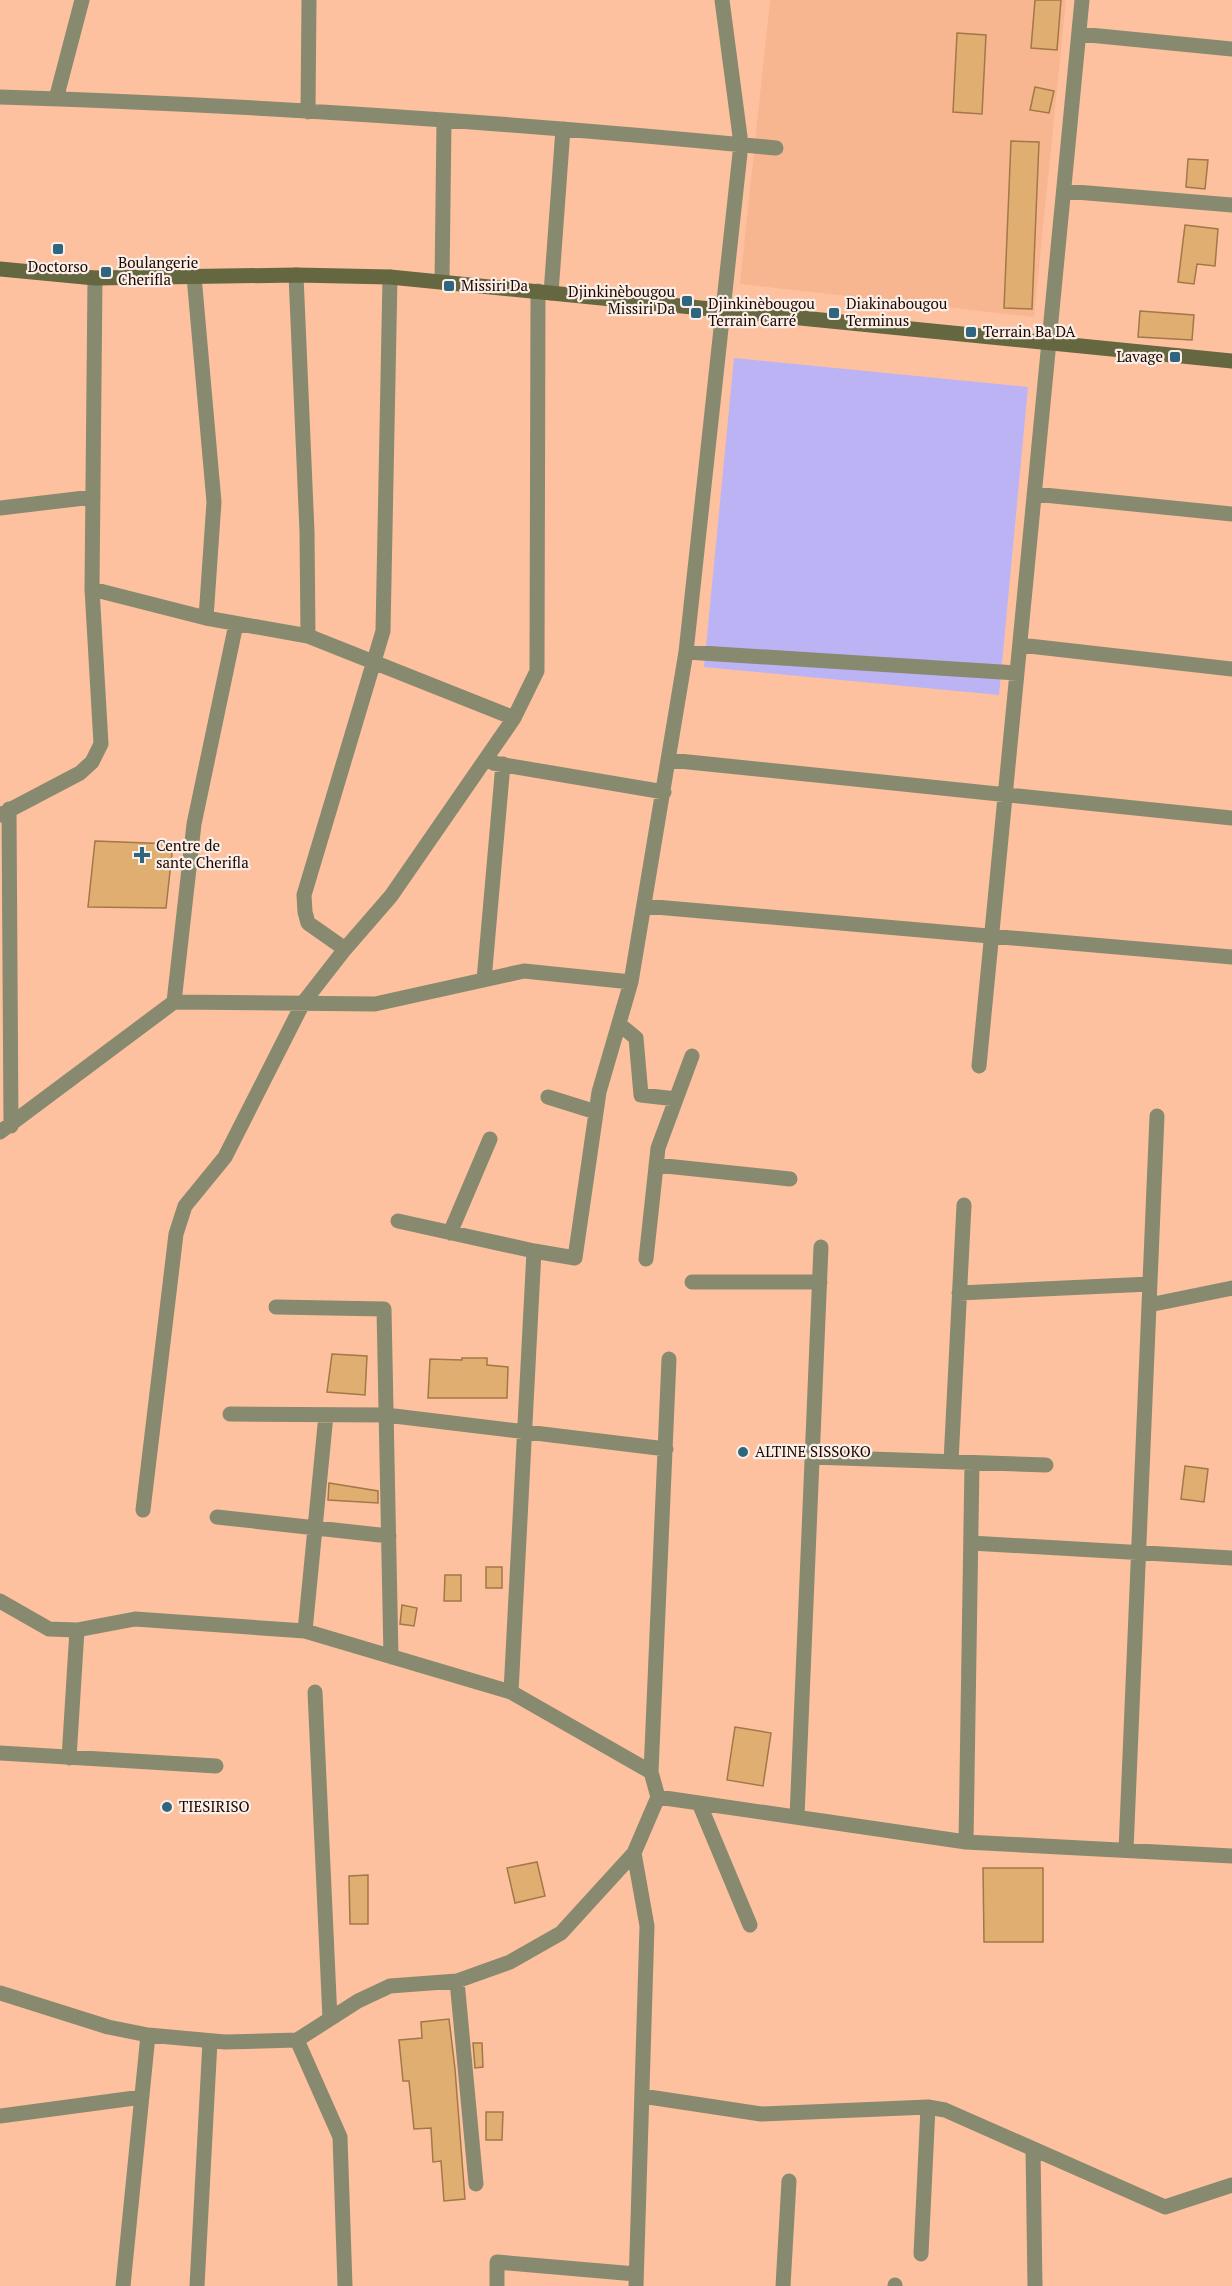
<svg xmlns="http://www.w3.org/2000/svg" width="1232" height="2286" font-family="'PT Serif',serif">
<rect width="100%" height="100%" fill="#fec19f"/>
<path fill="#f8b690" d="M770,0H1066L1034,317L740,284Z"/>
<path fill="#bcb3f5" d="M734,358L1028,387L999,695L704,667Z"/>
<path fill="#e0ae71" stroke="#a17847" stroke-width="1.5" d="M1035,0H1061L1057,50L1031,48Z
M957,33L986,35L982,114L953,112Z
M1035,87L1054,91L1049,113L1030,110Z
M1011,141L1039,142L1032,309L1004,308Z
M1188,159L1208,160L1205,189L1186,187Z
M1185,225L1218,229L1215,266L1197,264L1194,284L1178,282Z
M1140,311L1194,315L1192,340L1138,337Z
M95,841L173,844L166,908L88,907Z
M332,1354L367,1356L365,1395L327,1392Z
M462,1358H487V1365L508,1367L507,1398H428L430,1359L462,1360Z
M1185,1466L1208,1469L1204,1502L1181,1499Z
M329,1483L378,1491V1503L328,1500Z
M486,1567H502V1588H486Z
M445,1575H461V1601H444Z
M402,1605L417,1608L414,1626L400,1624Z
M735,1727L771,1733L763,1786L727,1780Z
M537,1862L545,1896L515,1903L507,1868Z
M983,1868H1043V1942H984Z
M368,1875V1924H350L349,1876Z
M449,2019L455,2069L465,2199L444,2201L441,2161L433,2162L431,2128L414,2129L409,2081H403L399,2040L422,2038L421,2022Z
M473,2043H482L483,2067L475,2068Z
M486,2112H503L502,2140H486Z"/>
<g fill="none" stroke-linecap="round" stroke-linejoin="round">
<path stroke="#888a70" stroke-width="15" d="M1079,34L1232,49
M0,97C259,105 518,123 776,148
M56,99L82,0
M308,112L309,0
M1064,191L1232,205
M296,275L307,532L308,636
M194,276L214,502L206,618
M442,282L444,121
M551,293L563,129
M1034,494L1232,514
M0,508L93,497
M92,589L206,618L308,636L514,718L537,671L538,291
M1020,645L1232,669
M686,652L1017,673
M669,760L1232,818
M493,763L664,792
M9,809L11,1126
M0,815L80,773L92,762L101,744L92,589L95,278
M644,906L1232,957
M345,949L308,923L305,912L304,895L383,631L390,277
M484,980L503,764
M174,1002L194,824L236,624
M619,1024L636,1038L641,1095L676,1099
M979,1066L1082,0
M548,1097L596,1112
M0,1132L174,1002L375,1004L524,971L631,982
M656,1165L790,1179
M398,1221L534,1251L575,1258L599,1092L631,982L686,652L741,144L722,0
M450,1233L490,1139
M646,1259L658,1148L692,1056
M692,1282H820
M959,1293L1150,1284
M1149,1305L1232,1288
M276,1307L384,1309L391,1657
M230,1414L386,1415L666,1449
M812,1457L1046,1465
M951,1462L964,1205
M143,1510L176,1234L185,1206L225,1157L303,1003L345,949L391,896L514,718
M217,1517L389,1536
M971,1543L1232,1558
M0,1601L49,1629L77,1630L135,1619L305,1631L511,1692L651,1772L658,1797L634,1853L561,1933L510,1962L457,1981L390,1986L358,2001L297,2040L225,2042L148,2035L108,2027L0,1993
M305,1631L326,1415
M315,1692L330,2019
M511,1692L534,1251
M0,1753L216,1766
M69,1758L77,1630
M651,1772L669,1359
M658,1797L966,1842L1232,1856
M699,1803L750,1925
M797,1817L821,1247
M966,1842L972,1463
M1126,1850L1157,1116
M634,1853L647,1926L636,2286
M457,1981L476,2184
M297,2040L340,2137L345,2286
M642,2096L761,2114L928,2107L945,2110L1165,2207L1232,2185
M0,2116L142,2097
M1033,2149L1035,2286
M921,2254L928,2107
M123,2286L148,2035
M197,2286L210,2041
M497,2286V2262L636,2274
M783,2286L789,2181
M895,2286V2285"/>
<path stroke="#656741" stroke-width="15" d="M0,269L95,278L296,275L390,277L1232,361"/>
</g>
<g fill="#2e6680" stroke="#fbeee7" stroke-width="2">
<rect x="52" y="243" width="12" height="12" rx="3"/>
<rect x="100" y="266" width="12" height="12" rx="3"/>
<rect x="443" y="280" width="12" height="12" rx="3"/>
<rect x="681" y="295" width="12" height="12" rx="3"/>
<rect x="690" y="307" width="12" height="12" rx="3"/>
<rect x="828" y="307" width="12" height="12" rx="3"/>
<rect x="965" y="326" width="12" height="12" rx="3"/>
<rect x="1169" y="351" width="12" height="12" rx="3"/>
<path d="M139 846h6v6h6v6h-6v6h-6v-6h-6v-6h6z"/>
<circle cx="743" cy="1452" r="6"/>
<circle cx="167" cy="1807" r="6"/>
</g>
<g text-anchor="middle" stroke-width="4.5" stroke-linejoin="round" paint-order="stroke">
<g font-size="15" fill="#1a0600" stroke="#fbeee7" text-anchor="start">
<text x="118" y="268">Boulangerie<tspan x="118" dy="17">Cherifla</tspan></text>
<text x="58" y="272" text-anchor="middle">Doctorso</text>
<text x="461" y="291">Missiri Da</text>
<text x="675" y="297" text-anchor="end">Djinkinèbougou<tspan x="675" dy="17">Missiri Da</tspan></text>
<text x="708" y="309">Djinkinèbougou<tspan x="708" dy="17">Terrain Carré</tspan></text>
<text x="846" y="309">Diakinabougou<tspan x="846" dy="17">Terminus</tspan></text>
<text x="983" y="337">Terrain Ba DA</text>
<text x="1163" y="362" text-anchor="end">Lavage</text>
<text x="156" y="851">Centre de<tspan x="156" dy="17">sante Cherifla</tspan></text>
<text x="755" y="1457">ALTINE SISSOKO</text>
<text x="179" y="1812">TIESIRISO</text>
</g>
</g>
</svg>
